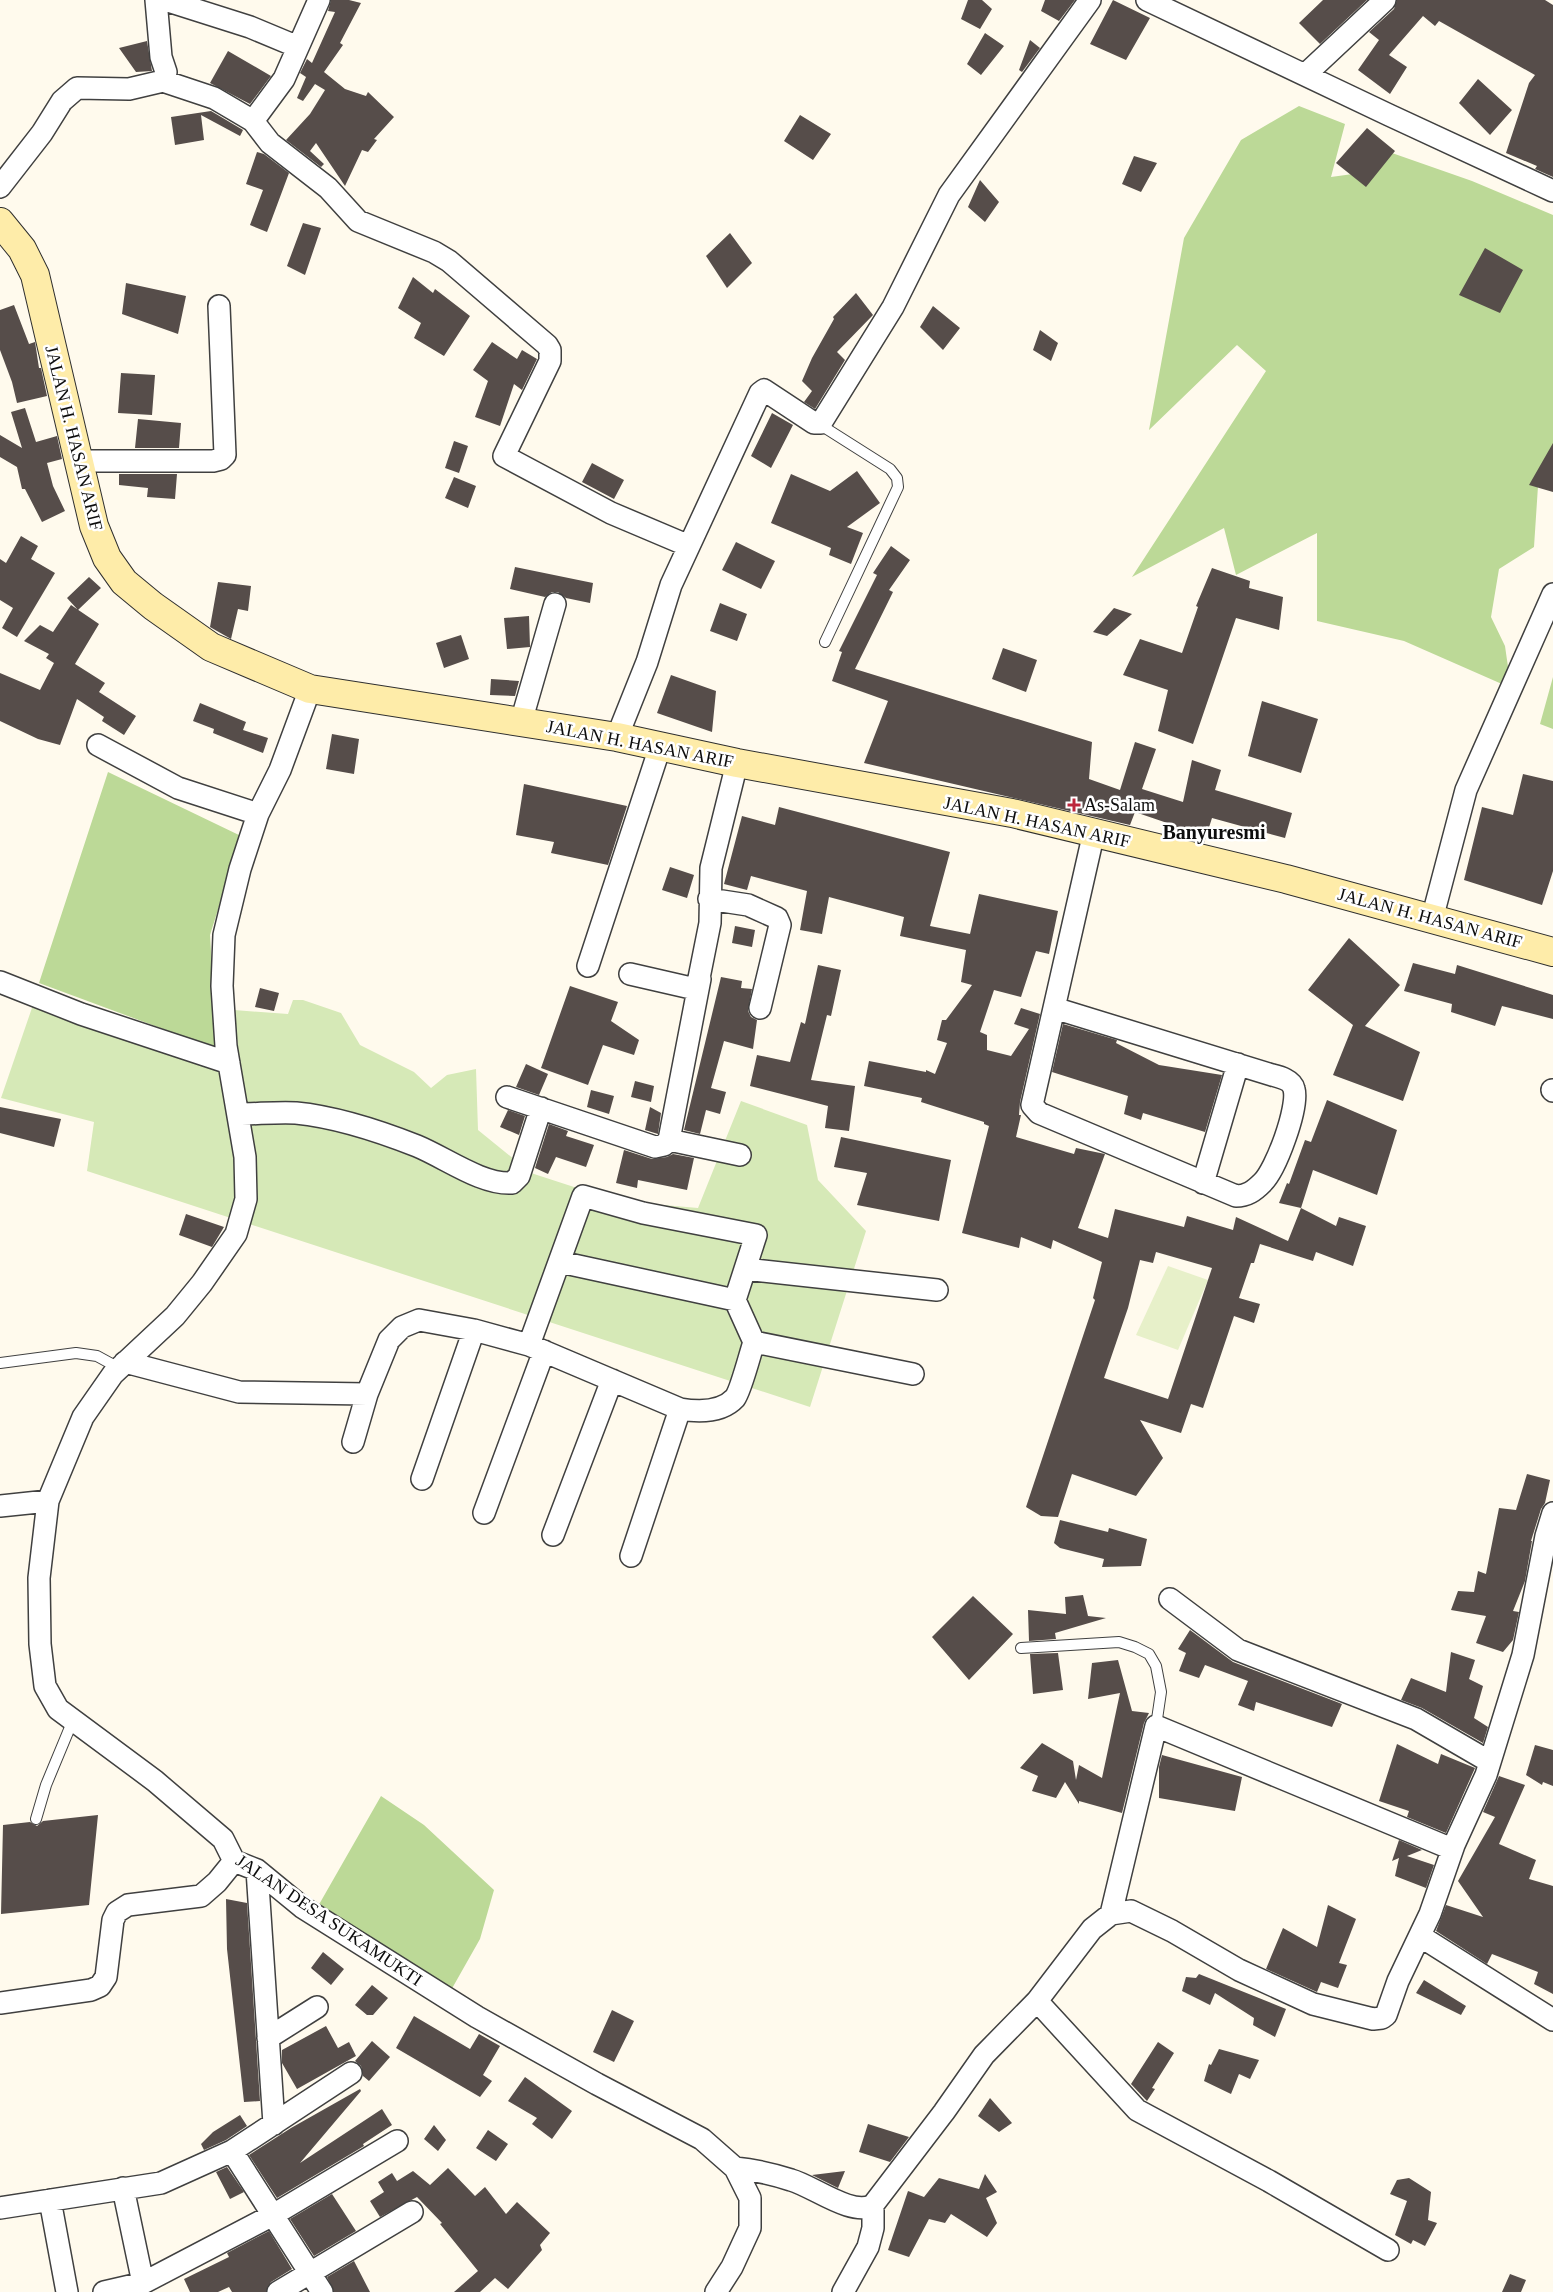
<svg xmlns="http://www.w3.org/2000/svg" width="1553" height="2292" font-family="'Times New Roman',serif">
<rect width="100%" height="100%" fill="#fffaed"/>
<path fill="#d6e9b7" d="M293,1000H303L341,1013L360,1045L414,1072L431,1088L447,1075L476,1069L478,1130L531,1173L617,1201L698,1208L741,1101L807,1125L818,1180L866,1231L810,1407L87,1171L94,1122L1,1098L34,1002L215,1068L240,1064L234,1010L288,1014Z"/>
<path fill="#bcd997" d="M1299,106L1345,124L1331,177L1360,173L1392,153L1472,181L1553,215V488L1538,486L1534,547L1499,569L1491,617L1505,646L1511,688L1404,641L1317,621V533L1236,575L1224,528L1132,577L1266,371L1237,345L1149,430L1184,238L1241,140Z
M1553,677V729L1540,724Z
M108,772L241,836L210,935L217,1049L39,983Z
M381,1796L424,1825L494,1890L480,1939L450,1992L317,1908Z"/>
<path fill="#e7f0c9" d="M1168,1266L1208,1280L1178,1350L1136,1335Z"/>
<path fill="#564d4a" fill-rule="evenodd" d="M331,0H349L361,3L340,43L343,45L324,72L345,89L366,96L368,92L394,117L374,139L377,140L368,152L362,150L345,186L316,143L310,151L324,164L321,167L286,140L310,114L325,90L315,84L303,101L297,98L306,77L300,73L307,59L312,63L335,12L328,11Z
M968,0H982L992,9L980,29L961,19Z
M1045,0H1075L1059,21L1041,11Z
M1113,0L1150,18L1126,60L1090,44Z
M1323,0H1367L1320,44L1299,23Z
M1397,0H1545L1553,5V177L1535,169L1537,166L1506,153L1529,83L1535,75L1439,21L1435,26L1423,16L1389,55L1407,67L1390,94L1358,70L1379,40L1369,32L1394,9Z
M985,33L1004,46L981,75L967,64Z
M1030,40L1040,48L1022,72L1019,70Z
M147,41L152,71L136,72L119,48Z
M228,51L271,76L250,104L210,83Z
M1478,79L1512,110L1490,135L1459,103Z
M211,111L243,130L240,136L201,115L204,140L175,145L171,117Z
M800,115L831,134L813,160L784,141Z
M1367,128L1395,151L1366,187L1336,163Z
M257,152L264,154L289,173L267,232L250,225L263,190L246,184Z
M1134,156L1157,163L1141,192L1122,184Z
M980,180L999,202L985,222L968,207Z
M303,223L321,228L305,275L287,266Z
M730,233L752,263L727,288L706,256Z
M1485,248L1523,270L1500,313L1459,295Z
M413,277L433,293L435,289L470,316L444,356L414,338L421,323L398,308Z
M126,283L186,296L178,334L122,314Z
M856,293L873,315L837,352L845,360L815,409L804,402L812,391L802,381L812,358L834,319L833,317Z
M14,305L29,344L35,342L39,368H41L47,396L17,403L12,382L0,350V310Z
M933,306L960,328L943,350L920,327Z
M1040,330L1058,343L1051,361L1033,350Z
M492,342L517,359L522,350L537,359L522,390L514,384L500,426L475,417L488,381L473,370Z
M121,373L155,375L152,415L118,413Z
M25,408L36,442L57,436L62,459L47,463L53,486L65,511L42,522L25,489H22L17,467L0,457V435L22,448L11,412Z
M772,413L793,425L771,468L751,456Z
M138,419L181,423L179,448H135Z
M454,441L468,446L459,473L445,468Z
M1553,443V492L1529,485Z
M592,463L624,480L614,499L582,482Z
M857,471L880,503L847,527L863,533L851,564L829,555L831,548L771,523L791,474L830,491Z
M119,474H177L175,499L147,497L148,488L119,485Z
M454,477L476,486L468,508L445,498Z
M21,536L38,546L31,559L55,573L17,637L2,628L13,608L0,600V559L6,563Z
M736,542L775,561L761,589L722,570Z
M891,546L910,560L889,590L893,592L855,669L1092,742L1089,779L1120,790L1135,742L1156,749L1142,789L1183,802L1192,760L1221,770L1215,790L1292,813L1285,838L1212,818L1204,843L1168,835L1173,825L1135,812L1130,825L864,763L888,701L832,681L842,652L839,651L877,575L873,573Z
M515,567L593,583L590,603L566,598L558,592H552L545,597L510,589Z
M1212,568L1250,581L1249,588L1283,597L1279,630L1236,618L1193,744L1158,731L1168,690L1123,675L1140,639L1182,653L1198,607L1196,606Z
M89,577L101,588L78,610L67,598Z
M218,582L251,586L248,611L238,609L231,639L210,627Z
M720,603L747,614L737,641L710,631Z
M71,605L99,624L75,664L105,683L99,692L136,716L124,735L102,721L104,717L77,699L60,745L38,739L0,721V673L40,690L54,663L46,658L49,654L24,641L40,625L53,632Z
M1114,608L1132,614L1107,636L1093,632Z
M529,616L530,647L507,649L504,618Z
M461,635L469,659L444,668L436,643Z
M1003,648L1037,660L1026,692L992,679Z
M671,675L716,691L712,732L657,713Z
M491,679L519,681L515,696L490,695Z
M1262,701L1318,719L1301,773L1248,756Z
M200,703L246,722L243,730L268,738L263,753L213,733L214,729L193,721Z
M332,734L359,739L354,774L326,769Z
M1523,774L1553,781V871L1542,905L1464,880L1482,807L1513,815Z
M524,784L627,806L608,865L551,853L554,842L516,835Z
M779,807L950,852L930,926L970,934L979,894L1058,911L1049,954L1036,951L1021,997L994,990L980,1032L987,1035V1050L1011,1056L1029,1029L1014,1024L1021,1008L1040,1014L1020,1102L1019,1115H1021L1016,1137L1074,1154L1076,1148L1105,1154L1078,1228L1108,1238L1115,1209L1184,1227L1187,1216L1233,1230L1236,1217L1288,1241L1301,1208L1336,1226L1339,1217L1366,1226L1353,1266L1316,1252L1313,1261L1260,1244L1254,1263H1251L1239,1298L1260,1304L1254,1323L1234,1316L1203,1408L1191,1404L1181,1433L1140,1420L1163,1458L1136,1496L1072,1474L1058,1517L1041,1516L1026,1507L1095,1300L1093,1298L1102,1262L1053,1240L1051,1249L1021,1237L1019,1248L962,1233L989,1126L984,1124V1122L921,1102L922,1098L864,1086L869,1061L926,1072V1070L935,1074L947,1043L937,1040L942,1020H946L972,985L961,982L966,950L900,936L904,917L829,897L822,934L800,930L807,891L751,876L747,890L724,884L742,816L775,825ZM1156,1252L1212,1268L1168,1399L1104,1378L1128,1308L1140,1260L1153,1263Z
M670,867L694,875L687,898L662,890Z
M735,926L755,930L752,947L732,943Z
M1349,938L1400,985L1365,1026L1420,1052L1403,1101L1333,1075L1353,1025L1308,990Z
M1413,963L1455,974L1457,965L1553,995V1019L1502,1006L1495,1026L1451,1012L1452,1004L1404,991Z
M818,965L841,970L831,1016L827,1015L811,1080L855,1086L849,1131L825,1128L828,1106L750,1086L757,1055L790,1062L801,1022L805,1024Z
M721,977L742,981L741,988L752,989L748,1011L751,1017L757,1020L753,1049L724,1041L711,1088L726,1092L720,1114L706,1110L700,1134L684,1130Z
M570,986L618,1002L611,1021L639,1040L634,1055L603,1045L588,1085L541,1068Z
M260,988L279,993L274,1011L255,1007Z
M1063,1024L1117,1040L1116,1043L1159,1065L1222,1075L1205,1132L1143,1113L1141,1120L1124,1114L1128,1096L1052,1072Z
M526,1064L548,1074L539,1095L516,1087Z
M635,1081L654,1086L651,1102L631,1097Z
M591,1090L614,1096L609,1114L587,1107Z
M1327,1100L1397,1130L1377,1195L1313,1170L1301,1208L1279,1203L1287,1183L1289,1184L1305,1140L1311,1142Z
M0,1107L61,1119L54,1147L0,1133Z
M650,1107L661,1113L658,1134L645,1130Z
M508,1110L525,1116L519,1135L500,1127Z
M549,1124L568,1131L566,1136L594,1145L586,1167L556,1157L548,1174L535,1168Z
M841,1137L951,1160L939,1221L857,1205L867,1173L834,1167Z
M624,1150L652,1159L667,1157L673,1154L694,1158L687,1190L638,1180L637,1188L616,1183Z
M186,1214L224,1227L212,1247L179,1235Z
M1527,1474L1550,1480L1545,1503L1541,1509L1531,1541H1532L1525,1581L1513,1611L1519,1612L1513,1640L1503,1652L1476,1643L1486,1616L1451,1610L1458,1591L1474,1592L1478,1571L1486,1574L1499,1508L1516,1510Z
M1060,1520L1108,1532L1109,1528L1147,1539L1141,1566L1102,1567L1104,1559L1060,1548L1054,1543Z
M1083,1595L1088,1616L1106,1618L1055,1633L1056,1639L1029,1641L1028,1610L1066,1614L1065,1597Z
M973,1596L1013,1634L969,1680L932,1637Z
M1190,1630L1233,1662L1342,1704L1332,1727L1256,1702L1254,1711L1238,1705L1248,1681L1205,1665L1199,1678L1179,1671L1186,1653L1178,1649Z
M1451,1652L1475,1660L1469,1679L1483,1686L1474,1718L1488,1727L1483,1743L1422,1708L1401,1700L1411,1678L1446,1692Z
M1058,1653L1063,1690L1033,1694L1030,1654Z
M1118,1660L1132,1711L1149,1713L1144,1723L1122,1813L1079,1801V1804L1065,1782L1056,1798L1032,1791L1038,1776L1020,1768L1042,1743L1073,1761L1076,1780L1079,1765L1102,1778L1120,1693L1088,1699L1092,1663Z
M1397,1744L1438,1764L1441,1754L1475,1768L1446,1833L1407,1817L1409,1811L1379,1801Z
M1535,1745L1553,1750V1786L1543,1782L1542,1785L1526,1775Z
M1162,1755L1242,1777L1235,1811L1159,1798V1767Z
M1499,1776L1525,1785L1499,1844L1536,1860L1529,1879L1553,1886V1994L1534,1984L1538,1972L1492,1954L1487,1964L1436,1931L1446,1905L1483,1917L1458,1881L1495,1817L1483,1812Z
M98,1815L89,1905L1,1914L3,1825L30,1822L37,1826L43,1821Z
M1399,1840L1422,1850L1407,1856L1434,1865L1426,1888L1395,1876L1399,1858L1392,1861Z
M226,1899L247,1903L260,2101L244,2102L227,1949Z
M1328,1905L1356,1919L1339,1963L1347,1965L1338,1988L1321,1982L1317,1992L1266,1969L1283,1928L1317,1947Z
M323,1952L344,1969L331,1985L311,1968Z
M1199,1974L1286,2009L1275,2037L1253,2025L1254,2018L1215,1993L1210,2005L1182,1991L1186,1977L1196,1978Z
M1424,1980L1466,2006L1461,2015L1416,1993Z
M372,1985L388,1998L373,2015H367L355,2005Z
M612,2010L634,2021L614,2062L593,2052Z
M414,2016L470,2049L479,2034L500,2046L483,2075L492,2081L480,2097L396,2048Z
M326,2026L338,2048L349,2042L356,2056L297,2089L282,2063V2050Z
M372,2041L390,2057L369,2081L363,2076L361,2066L355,2061Z
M1158,2042L1174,2053L1152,2088L1155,2089L1147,2101L1131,2084Z
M1219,2049L1259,2060L1250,2079L1239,2074L1231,2094L1204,2081L1209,2064L1211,2065Z
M525,2077L572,2111L552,2139L532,2124L537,2118L508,2101Z
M360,2089L361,2091L300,2163L382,2109L392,2125L363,2144L364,2146L277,2198L249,2155L291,2128Z
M990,2098L1012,2123L999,2132L978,2116Z
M240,2115L247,2126L226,2140L204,2150L201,2144L213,2132Z
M868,2124L909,2137L890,2162L859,2152Z
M434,2125L446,2140L438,2151L424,2139Z
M488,2130L508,2144L496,2161L476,2148Z
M227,2167L244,2192L230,2199L216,2172Z
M448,2168L475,2196L485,2187L506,2214L517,2202L550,2233L540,2245L542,2250L508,2289L495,2278L480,2292H454L478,2271L440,2224L442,2223L417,2197L380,2217L370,2201L384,2192L378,2182L392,2173L397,2181L413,2171L430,2185Z
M845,2171L838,2188L812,2175Z
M985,2174L997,2192L986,2198L997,2223L987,2237L951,2214L945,2223L929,2219L909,2257L888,2250L908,2191L924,2197L939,2178L979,2189Z
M1409,2178L1431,2192L1428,2220L1437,2223L1425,2246L1413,2240L1411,2244L1395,2235L1407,2201L1390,2194L1397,2180Z
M332,2194L356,2231L314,2256L290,2219Z
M269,2231L292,2269L271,2282L266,2292H232L229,2287L218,2292H190L184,2279L229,2257L227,2253Z
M354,2261L370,2292H334L327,2277Z
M1510,2274L1526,2280L1521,2292H1502Z"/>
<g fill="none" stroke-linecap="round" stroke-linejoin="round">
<g stroke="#404040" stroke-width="12">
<path id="service" d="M819,424L890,469L897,478L898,487L825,642
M0,1363L76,1353L97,1356L119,1368
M1021,1648L1119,1642L1135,1647L1149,1654L1156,1666L1161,1692L1156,1726
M36,1819L46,1785L73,1720"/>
</g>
<g stroke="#404040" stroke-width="24">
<path id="minor" d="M165,0L250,27L298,47
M1147,0L1389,115L1553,191
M1306,74L1385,0
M163,81L214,98L253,121L270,143L328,188L358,221L434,252L449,261L547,345L550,350V361L504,456L611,513L689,546
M253,121L284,79L319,0
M0,187L42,133L62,101L77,88L129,89L163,81L166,72L161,57L156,0
M78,461H213L221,459L225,455L219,306
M310,689L280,770L258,814L240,869L224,935L222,986L226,1046L245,1157L246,1199L236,1234L202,1283L175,1316L113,1374L83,1417L48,1501L39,1578L40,1644L45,1686L58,1709L155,1781L223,1839L234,1861L257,1870L302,1907L477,2017L597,2084L702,2139L735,2168L750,2198V2228L732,2267L716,2292
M521,722L555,604
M617,737L647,662L671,585L760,393L764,390L814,423H821L893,307L949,195L1090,0
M98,745L178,788L258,814
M709,899L748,905L777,918L780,925L760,1008
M1432,919L1466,790L1553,594
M588,966L660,747
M630,974L691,988L698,983L710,923L711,868L737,763
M0,982L81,1014L229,1063
M1054,1008L1272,1075C1280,1077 1292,1080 1294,1089C1299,1107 1276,1170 1262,1183C1254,1191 1247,1196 1236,1196L1039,1113L1032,1105L1094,832
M1552,1090L1553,1091
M507,1097L655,1147L664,1145L669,1140L700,979
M238,1114C257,1114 277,1112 296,1113C337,1117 379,1131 417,1146C446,1158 482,1185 512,1183L519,1176L541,1108
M669,1140L740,1155
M1203,1183L1238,1064
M745,1269L937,1290
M754,1342L913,1374
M529,1345L583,1196L643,1213L756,1235L735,1300L560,1262
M125,1362L239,1392L367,1394
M353,1442L367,1394L389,1340L402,1327L419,1320L474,1330L529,1345L680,1409C698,1412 721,1413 735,1398C741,1390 750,1354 754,1342L735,1300
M422,1479L474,1330
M0,1506L48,1501
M484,1513L544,1351
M553,1535L612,1380
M631,1556L680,1409
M1170,1599L1238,1650L1416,1719L1490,1762
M257,1870L274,2124
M1111,1914L1156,1726L1452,1849
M1420,1936L1553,2020
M1037,2001L1137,2110L1269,2181L1388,2250
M0,2003L91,1990L100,1986L106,1977L113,1920L117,1912L128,1905L201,1896L217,1882L234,1861
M268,2038L317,2007
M232,2151L322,2292
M735,2168C755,2170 773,2174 791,2180C813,2186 852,2217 873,2205L944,2112L984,2055L1037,2001L1092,1929L1111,1914L1131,1911L1172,1931L1239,1970L1313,2004L1373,2019L1382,2018L1386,2015L1398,1981L1430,1914L1454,1845L1486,1775L1523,1655L1546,1536L1553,1513
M123,2188L143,2283
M50,2200L67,2292
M0,2208L161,2183L232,2151L351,2073
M104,2292L143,2283L273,2215L397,2141
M278,2292L412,2212
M843,2292L868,2247L873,2228V2205"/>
</g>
<g stroke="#2f2f2f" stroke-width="30">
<path id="secondary" d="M0,222L22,249L35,275L94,526L107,558L124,582L153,606L211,647L310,689L617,737L737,763L1012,813L1286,879L1553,952"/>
</g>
<use href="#service" stroke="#fff" stroke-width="10"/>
<use href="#minor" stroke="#fff" stroke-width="21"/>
<use href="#secondary" stroke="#feeca9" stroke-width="28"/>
</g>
<path fill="#bc263c" stroke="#fff" stroke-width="2" d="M1071.5 797.5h5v5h5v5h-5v5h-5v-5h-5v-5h5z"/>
<g text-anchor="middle" stroke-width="5" stroke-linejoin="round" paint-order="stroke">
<g font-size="18" fill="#0d0d0d" stroke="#fff">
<text transform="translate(74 438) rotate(76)" y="6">JALAN H. HASAN ARIF</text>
<text transform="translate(640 744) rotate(11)" y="6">JALAN H. HASAN ARIF</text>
<text transform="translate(1037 822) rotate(12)" y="6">JALAN H. HASAN ARIF</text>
<text transform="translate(1430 918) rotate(15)" y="6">JALAN H. HASAN ARIF</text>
<text transform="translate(329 1920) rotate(34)" y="6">JALAN DESA SUKAMUKTI</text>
</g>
<g font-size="18" fill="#0d0d0d" stroke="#fff" text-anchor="start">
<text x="1084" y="811">As-Salam</text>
</g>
<g font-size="20" font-weight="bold" fill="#0d0d0d" stroke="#fff">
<text x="1214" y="839">Banyuresmi</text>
</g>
</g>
</svg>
